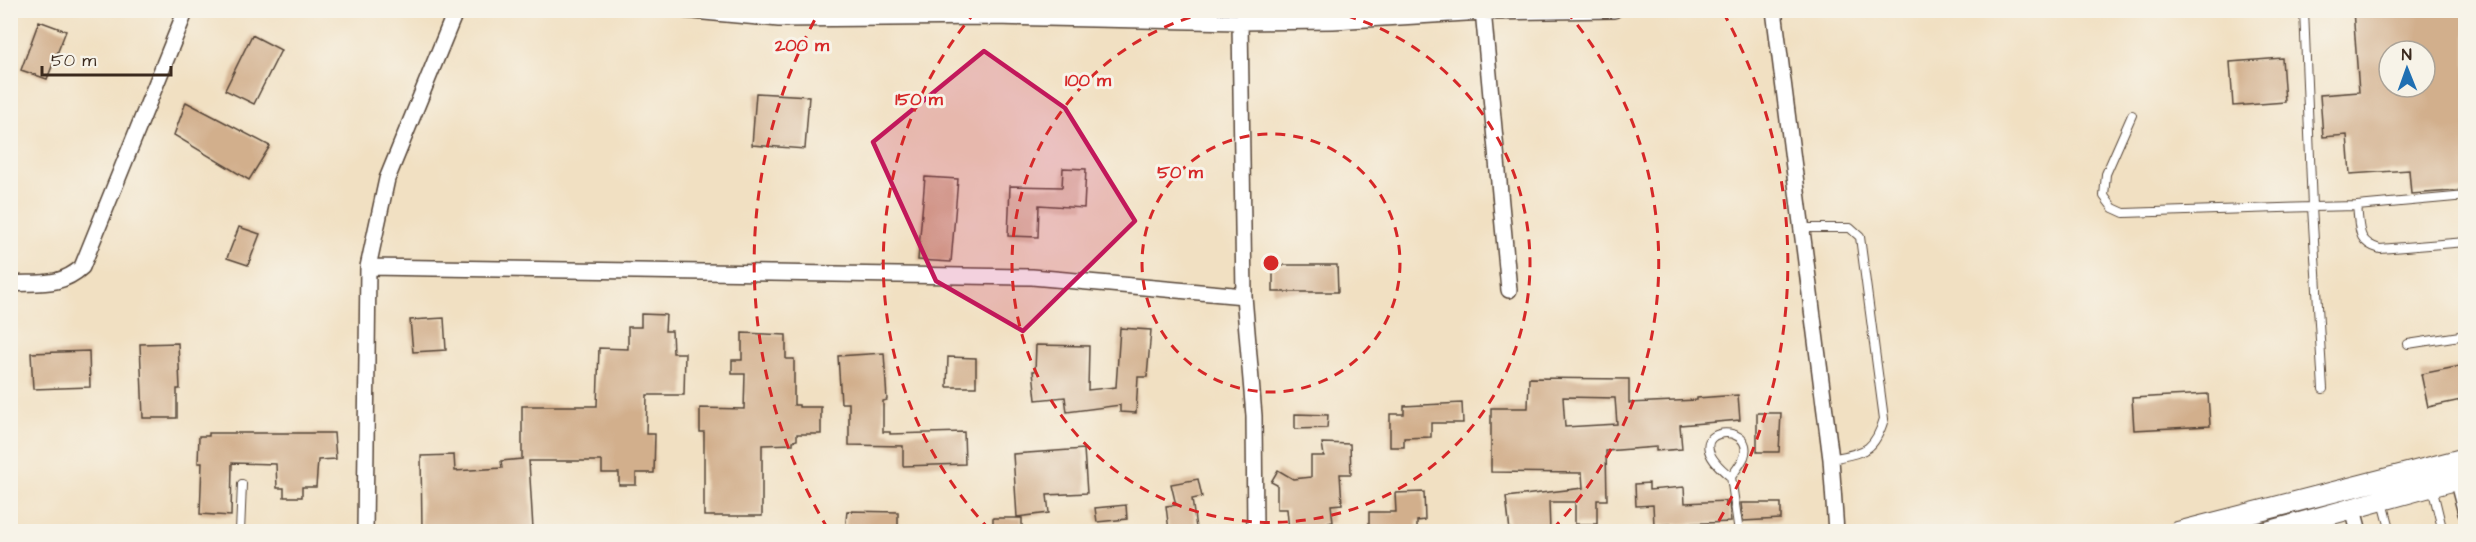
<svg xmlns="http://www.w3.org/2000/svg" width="2476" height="542" font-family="'Architects Daughter',sans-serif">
<rect width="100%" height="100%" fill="#f7f3e8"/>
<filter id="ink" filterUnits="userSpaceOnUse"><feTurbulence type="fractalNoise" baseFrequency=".0167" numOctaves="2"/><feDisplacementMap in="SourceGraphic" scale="12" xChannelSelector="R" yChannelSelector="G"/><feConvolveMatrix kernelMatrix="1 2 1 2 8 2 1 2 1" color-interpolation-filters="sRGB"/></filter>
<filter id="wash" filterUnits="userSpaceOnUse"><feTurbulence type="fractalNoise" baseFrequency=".008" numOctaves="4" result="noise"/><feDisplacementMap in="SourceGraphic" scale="24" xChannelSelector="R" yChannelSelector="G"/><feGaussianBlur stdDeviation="1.35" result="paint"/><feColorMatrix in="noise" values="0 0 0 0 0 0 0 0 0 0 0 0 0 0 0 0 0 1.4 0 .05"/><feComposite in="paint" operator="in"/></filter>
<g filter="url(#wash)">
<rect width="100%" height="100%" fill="#f1e0c2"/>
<g id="blocks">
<path fill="#d2af8c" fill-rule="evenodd" d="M2353,10H2466V190L2411,194L2409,170L2350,174L2347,135L2323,137L2320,95L2359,92ZM2389,51H2425V87H2389Z
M39,21L66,31L47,79L21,70Z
M252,35L281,50L254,104L225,90Z
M2282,58L2285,102L2233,106L2230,62Z
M756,93L809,96L805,149L752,145Z
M186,102L270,146L249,180L174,135Z
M1063,168L1086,169L1084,208L1039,205L1038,237L1008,236L1010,186L1062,187Z
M925,177L958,179L951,262L918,260Z
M239,227L260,234L248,265L227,258Z
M1273,265H1337L1338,292H1273Z
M641,314L666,315L665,331H672L673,353H685L684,395H647L646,434H655L654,473H636V485H619V473H602V461H529L533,529L497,531H422L421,456L454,455L455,471L502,468L501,461L522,459V406H597L599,348L628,349V327H641Z
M444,318L446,350L413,352L410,320Z
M1120,328L1151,330L1147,377H1138L1136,413L1120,412V405L1067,412L1065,397L1036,400L1033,371H1035L1036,345L1089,346L1088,390L1116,387Z
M742,333L786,335V359H794V405H799V407H821V434H797V440L793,441V444L762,445V516H704V432H700V408L744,409L745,374H732V360H742Z
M178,343L180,389H177V418H143L140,344Z
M89,351L90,387L33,389L31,353Z
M884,353L887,400L883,401V432H890V434L964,432L965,464L903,466V446L849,445V403H841L838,356Z
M948,357L976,358V387H947Z
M2466,365V399L2428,407L2421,374Z
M1529,378L1629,379V403L1697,400V398L1738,395L1740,420L1680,425L1682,449L1656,451V447L1606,451L1607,500H1597V524H1575V502H1549L1550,531H1510L1506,497L1583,488L1582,473L1491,472V408H1528ZM1563,397L1615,398L1617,424L1565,427Z
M2208,394L2210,426L2134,430L2132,398Z
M1462,403L1463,423H1431V437L1404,438V447H1390V414H1404V406Z
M1757,413H1781L1779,452H1757Z
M1295,414L1328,415L1327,428L1295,429Z
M209,433H334L336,459L318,460L316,487H302V497H284V488H277L276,464L232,463L231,516L200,514L202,463H198L199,436H209Z
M1322,443L1350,444L1351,474H1340L1342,504L1331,505L1333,522L1320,524V531H1289L1287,509H1277V485L1271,482L1278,470L1293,479L1311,477V456H1324Z
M1084,449L1087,493L1047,495L1049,513L1017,517L1013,454Z
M1198,479L1202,497L1192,499L1196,528L1169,531L1166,506L1176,505L1171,484Z
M1649,483V490L1684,487L1685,503L1726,501V504L1729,503L1731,522L1654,525L1653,505L1636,506L1635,484Z
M1424,492L1425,520L1417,521V529L1369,531V512H1396L1395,493Z
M1741,503H1781V519L1743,521Z
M1126,505L1127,519L1097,522L1095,508Z
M847,511L898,512V531H845Z
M993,518H1022V531H993Z"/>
</g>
</g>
<g filter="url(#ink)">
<use href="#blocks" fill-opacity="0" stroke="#564537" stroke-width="1.5"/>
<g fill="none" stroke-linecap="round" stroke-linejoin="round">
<g stroke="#564537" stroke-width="10">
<path id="service" d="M2304,10L2312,207L2357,206L2466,196
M2132,115L2106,174L2104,196L2113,208L2124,213L2312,207L2323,389
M2357,206C2360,228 2356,242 2380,249L2466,242
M1802,228H1850L1860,237L1884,419C1874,453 1863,452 1831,459
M2408,344L2466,335
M1731,477C1668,427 1758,419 1744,457C1741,464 1735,471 1731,477L1739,532
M2432,487L2443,532
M2383,502L2391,532
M240,532L242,484"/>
</g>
<g stroke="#564537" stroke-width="18">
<path id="minor" d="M683,10L779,19L993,17L1240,22L1333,21L1483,12L1614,10
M1483,10L1509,290
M1774,10L1831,459L1836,532
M1240,22L1244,296L1254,416L1255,532
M368,267L1032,277L1244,296
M10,284C39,282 60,287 82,267L186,10
M2457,479L2466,513
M2353,509L2359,532
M365,532L368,267L387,179L456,10"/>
</g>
<g stroke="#564537" stroke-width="22">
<path id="tertiary" d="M2178,532L2466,458
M2267,532L2466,477"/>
</g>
<use href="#service" stroke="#fff" stroke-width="8"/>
<use href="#minor" stroke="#fff" stroke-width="15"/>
<use href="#tertiary" stroke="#fff" stroke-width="20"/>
</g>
</g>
<path fill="#c2185b" fill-opacity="0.2" stroke="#c2185b" stroke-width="4.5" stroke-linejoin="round" d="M984,51L1065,108L1135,221L1023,331L936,281L873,142Z"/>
<g fill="none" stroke="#d62828" stroke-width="3" stroke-dasharray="10 8">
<circle cx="1271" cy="263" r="129"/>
<path d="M1329 11A259 259 0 1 1 1213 11"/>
<path d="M990 530A388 388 0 0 1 976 11M1566 11A388 388 0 0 1 1552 530"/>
<path d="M828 529A517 517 0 0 1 819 12M1723 12A517 517 0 0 1 1714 529"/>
</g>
<circle cx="1271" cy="263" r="9" fill="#d62828" stroke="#f7f3e8" stroke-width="3"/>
<g font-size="18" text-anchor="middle" font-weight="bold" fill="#d62828" stroke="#f7f3e8" stroke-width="6" stroke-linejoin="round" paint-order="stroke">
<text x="802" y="51">200 m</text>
<text x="1088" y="86">100 m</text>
<text x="919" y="105">150 m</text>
<text x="1180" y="178">50 m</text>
</g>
<rect width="2476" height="542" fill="none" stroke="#f7f3e8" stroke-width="36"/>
<g transform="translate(2407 69) rotate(359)"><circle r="28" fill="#f7f3e8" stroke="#aca397" stroke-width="1.5"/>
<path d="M0-4.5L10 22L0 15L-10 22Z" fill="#1f6fb2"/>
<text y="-9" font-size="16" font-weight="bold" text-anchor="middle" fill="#3b2a1e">N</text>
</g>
<path d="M42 66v9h129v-9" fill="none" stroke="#3b2a1e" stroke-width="3"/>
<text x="51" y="66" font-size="18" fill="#3b2a1e" stroke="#f7f3e8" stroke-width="4.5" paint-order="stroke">50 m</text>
</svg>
